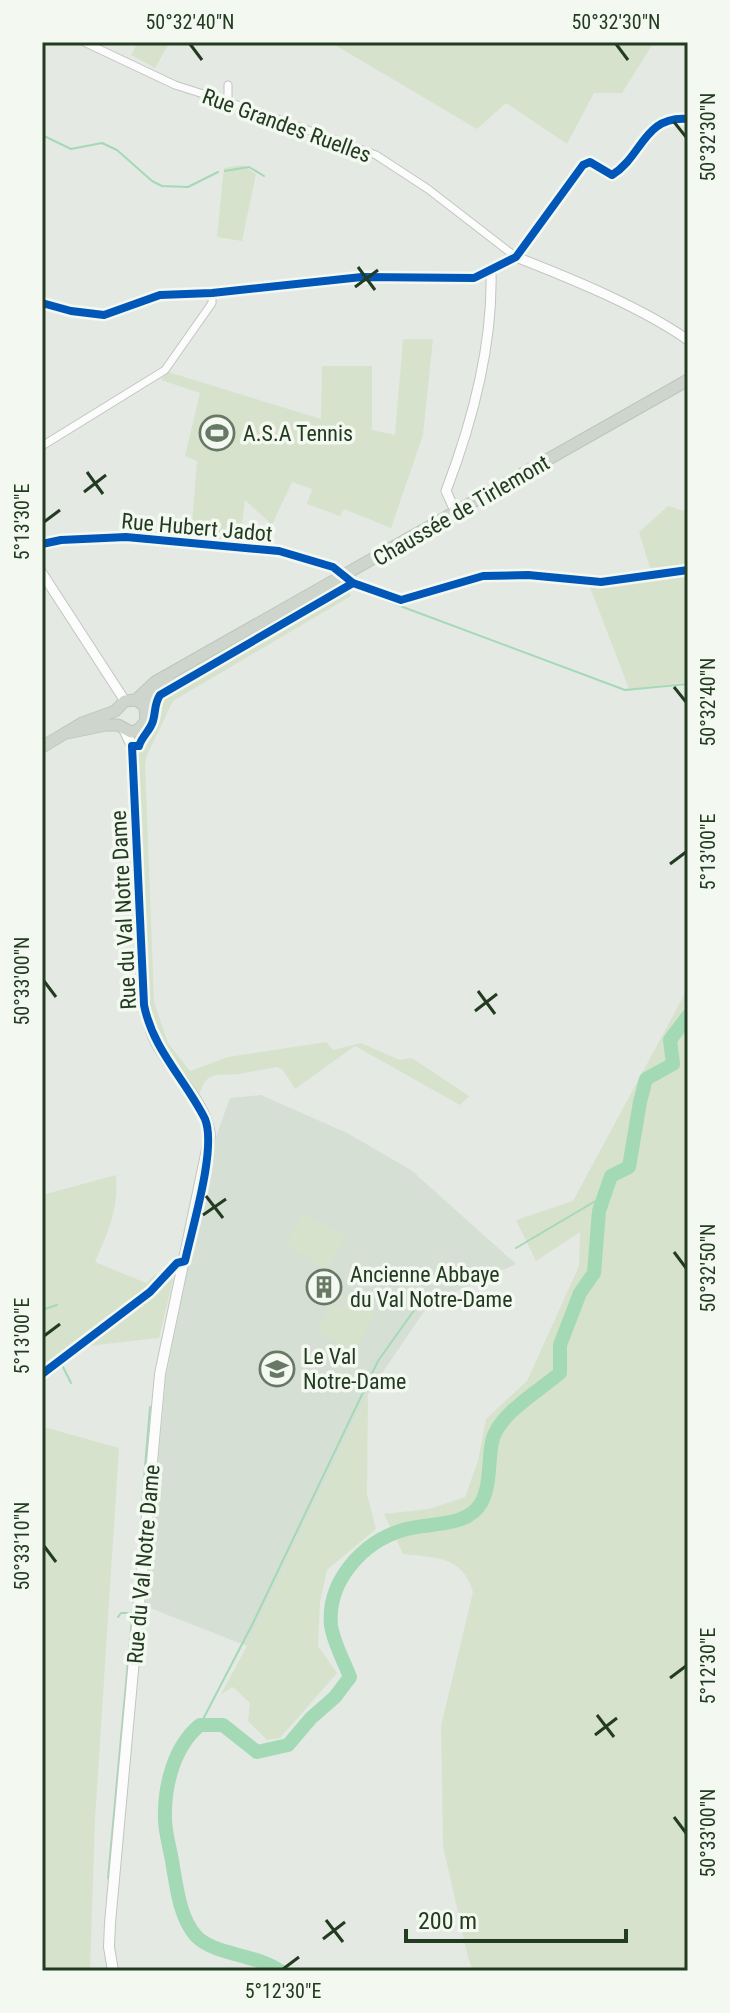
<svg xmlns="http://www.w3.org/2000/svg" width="730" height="2013" font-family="'Roboto Condensed',sans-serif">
<rect width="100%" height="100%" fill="#e4e9e4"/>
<path fill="#d6dfd4" d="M261,1095L347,1133L411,1170L516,1264L429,1304L368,1394L247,1646L145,1606L166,1377L213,1145L230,1098Z"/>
<path fill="#d7e2cc" d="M138,42H170L155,68L131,55Z
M336,42H654L622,93H594L567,144L506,103L477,129L335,45Z
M242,165L256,174L242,241L217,237L224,168Z
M403,339H433L423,435L391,528L344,509L340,516L307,504L312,489L292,482L272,525L245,500L240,541L191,537L197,461L185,456L200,393L161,380L168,372L321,419L322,366H372V430L395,435Z
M668,506L688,512V564L650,568L639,532Z
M688,573V613L685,619L688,627V682L629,689L588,582L605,583Z
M348,589L351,596L173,701L147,755L145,764L154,1002L168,1043L190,1071L228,1057L326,1042L333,1050L361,1043L400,1060L412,1058L469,1096L460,1105L355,1046L295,1089L283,1070L277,1067C265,1069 252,1072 239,1074C218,1076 206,1069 199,1096L166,1047L149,1010L137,749L141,747C143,737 151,733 154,723C157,713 155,706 161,696Z
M688,984V1971H473L468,1957L443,1846L441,1726L473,1592C462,1555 435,1558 403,1554L384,1514L429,1509L465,1497L478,1461L486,1419L527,1381L579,1266L580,1232L536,1261L516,1220L573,1201L683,997Z
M116,1175C119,1208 108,1232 95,1262L146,1283L156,1274L161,1285L170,1277L173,1279L159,1338L88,1346L42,1378V1195Z
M303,1213L345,1237L327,1269L285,1245Z
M350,1295L376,1309L349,1367L334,1359L341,1344L317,1332L331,1305L341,1310Z
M368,1394L367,1494L376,1529L327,1570L320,1602L318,1646L337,1673L280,1738L267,1740L248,1721L250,1703L233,1687L221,1694L247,1646Z
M42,1424L44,1427L119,1448L95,1819L90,1971H42Z"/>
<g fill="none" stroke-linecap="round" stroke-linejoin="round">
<path stroke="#a4d9b6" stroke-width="2" d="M42,135L71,149L102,143L117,150L152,181L162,186L188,187L218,172
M225,171L249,167L264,176
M352,588L625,690L688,684
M516,1248L604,1196
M42,1310L57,1305
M62,1365L71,1383
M141,1515L150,1407
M118,1617L121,1613H131
M200,1725L253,1623L378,1361L422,1299
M108,1878L134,1597"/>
<path stroke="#a4d9b6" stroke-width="14" d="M280,1971C256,1954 214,1955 196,1936C180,1918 177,1889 173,1867C171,1851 165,1834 165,1819C164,1786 174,1746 200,1725H223L257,1752L288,1745L311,1718L335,1697L350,1677C344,1661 333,1642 331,1625C327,1582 362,1542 403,1530C428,1522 467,1528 481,1503C491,1486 488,1461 492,1442C497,1415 540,1390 560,1373V1345L580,1293L594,1273L599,1211L611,1176L629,1167L640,1102L646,1079L673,1064L670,1040L688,1016"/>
<g stroke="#c1c6c1" stroke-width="9">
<path id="minor" d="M84,42L175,85L247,108L376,155L428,189L516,257L583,165L590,162L612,175C642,157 644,115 688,119
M228,102V85
M42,446L165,370L212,303V293
M42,544C100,532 299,538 343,576"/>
</g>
<g stroke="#c1c6c1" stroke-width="11">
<path id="tertiary" d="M42,303L71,311L104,315L160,295L212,293L362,277L474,278L516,257C570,278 641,307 688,340
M456,513L446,491C472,423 493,344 491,271
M42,573L125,701
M42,1374L150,1292L177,1263L185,1261"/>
</g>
<g stroke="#c1c7bf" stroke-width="12">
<path id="secondary" d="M113,1971L109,1947L110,1923L160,1374L210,1135C206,1102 173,1073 157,1044C148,1028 145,1009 143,991L132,746L125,731"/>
</g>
<g stroke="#bdc5bc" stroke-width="13">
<path id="primary" d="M136,700L155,682L688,380
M67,733L106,725H118L131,732L138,730L146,721L145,708L169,680
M42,747L82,723L115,711L125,701L136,700L142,704"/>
</g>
<use href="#minor" stroke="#fbfcfb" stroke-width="7"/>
<use href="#tertiary" stroke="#fbfcfb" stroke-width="9"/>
<use href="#secondary" stroke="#fbfcfb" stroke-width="10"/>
<use href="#primary" stroke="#ced5cd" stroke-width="11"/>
<g stroke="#f3f8f1" stroke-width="13">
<path id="cycleway" d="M42,303L71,311L104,315L160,295L212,293L362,277L474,278L516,257L583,165L590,162L612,175C642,157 644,115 688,119
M42,544L61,540L126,537L279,551L333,567L353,583L401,600L483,576L528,575L601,582L688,570
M42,1374L150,1292L177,1263L185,1261C192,1228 217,1148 205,1119C185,1079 153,1050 144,1005L132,746H139C142,736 150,731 153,721C156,711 154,704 160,695L353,583"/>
</g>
<use href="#cycleway" stroke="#0057b8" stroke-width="8"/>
</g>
<path fill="none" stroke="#233c21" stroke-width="3" d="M190,44L202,60M616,44L628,60M674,122L686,137M358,267L375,290M355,287L378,270M87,472L103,494M84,492L106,475M44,522L60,510M674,687L686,702M670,864L686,852M44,981L56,997M478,991L495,1014M475,1011L497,994M206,1196L223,1218M203,1215L226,1199M674,1252L686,1268M44,1336L60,1324M44,1546L56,1562M670,1678L686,1666M597,1715L614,1737M595,1735L617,1718M674,1817L686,1833M326,1920L343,1942M323,1939L345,1922M283,1969L299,1957"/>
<defs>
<g id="stadium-ring" transform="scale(1.8)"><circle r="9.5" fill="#f3f8f1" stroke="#677965" stroke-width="1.5"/><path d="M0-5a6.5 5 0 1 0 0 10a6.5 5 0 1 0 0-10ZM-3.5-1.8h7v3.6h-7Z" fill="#677965"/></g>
<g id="building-ring" transform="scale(1.8)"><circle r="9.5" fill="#f3f8f1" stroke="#677965" stroke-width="1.5"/><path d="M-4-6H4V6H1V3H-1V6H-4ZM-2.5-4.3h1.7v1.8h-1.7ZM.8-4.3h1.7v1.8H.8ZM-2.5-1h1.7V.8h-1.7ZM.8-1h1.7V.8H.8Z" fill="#677965"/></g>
<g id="school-ring" transform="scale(1.8)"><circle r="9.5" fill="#f3f8f1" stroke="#677965" stroke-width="1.5"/><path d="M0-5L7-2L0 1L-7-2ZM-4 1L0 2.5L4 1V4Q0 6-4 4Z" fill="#677965"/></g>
</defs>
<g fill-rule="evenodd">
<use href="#stadium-ring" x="217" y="433"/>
<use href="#building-ring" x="324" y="1287"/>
<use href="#school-ring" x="277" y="1369"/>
</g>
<g text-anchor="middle" stroke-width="7" stroke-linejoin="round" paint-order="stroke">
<g font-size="22" fill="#233c21" stroke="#f3f8f1">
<text transform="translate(287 125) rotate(20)" y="8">Rue Grandes Ruelles</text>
<text transform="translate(461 510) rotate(-30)" y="8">Chaussée de Tirlemont</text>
<text transform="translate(197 527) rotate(5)" y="8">Rue Hubert Jadot</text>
<text transform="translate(123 910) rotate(-93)" y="8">Rue du Val Notre Dame</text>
<text transform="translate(143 1564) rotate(-85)" y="8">Rue du Val Notre Dame</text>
</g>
<g font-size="22" fill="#233c21" stroke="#f3f8f1" text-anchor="start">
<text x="243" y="441">A.S.A Tennis</text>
<text x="350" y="1282">Ancienne Abbaye<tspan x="350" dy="25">du Val Notre-Dame</tspan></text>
<text x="303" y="1364">Le Val<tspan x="303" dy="25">Notre-Dame</tspan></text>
</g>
</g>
<rect width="730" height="2013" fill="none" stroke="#f3f8f1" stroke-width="88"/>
<path d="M406 1929v12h220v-12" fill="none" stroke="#233c21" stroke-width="4"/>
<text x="418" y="1929" font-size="24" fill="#233c21" stroke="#f3f8f1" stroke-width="6" paint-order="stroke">200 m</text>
<rect x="44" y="44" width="642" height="1925" fill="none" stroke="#233c21" stroke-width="3"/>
<g font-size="20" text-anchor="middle" fill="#233c21">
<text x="190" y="29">50°32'40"N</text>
<text x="616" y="29">50°32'30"N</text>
<text transform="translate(708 137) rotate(-90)" y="7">50°32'30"N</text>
<text transform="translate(22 522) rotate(-90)" y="7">5°13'30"E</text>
<text transform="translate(708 702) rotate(-90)" y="7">50°32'40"N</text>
<text transform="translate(708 852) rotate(-90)" y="7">5°13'00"E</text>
<text transform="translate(22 981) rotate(-90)" y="7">50°33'00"N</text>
<text transform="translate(708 1268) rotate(-90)" y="7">50°32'50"N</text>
<text transform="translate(22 1336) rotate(-90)" y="7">5°13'00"E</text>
<text transform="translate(22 1546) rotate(-90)" y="7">50°33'10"N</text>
<text transform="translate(708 1666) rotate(-90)" y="7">5°12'30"E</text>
<text transform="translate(708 1833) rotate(-90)" y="7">50°33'00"N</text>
<text x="283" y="1998">5°12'30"E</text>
</g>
</svg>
